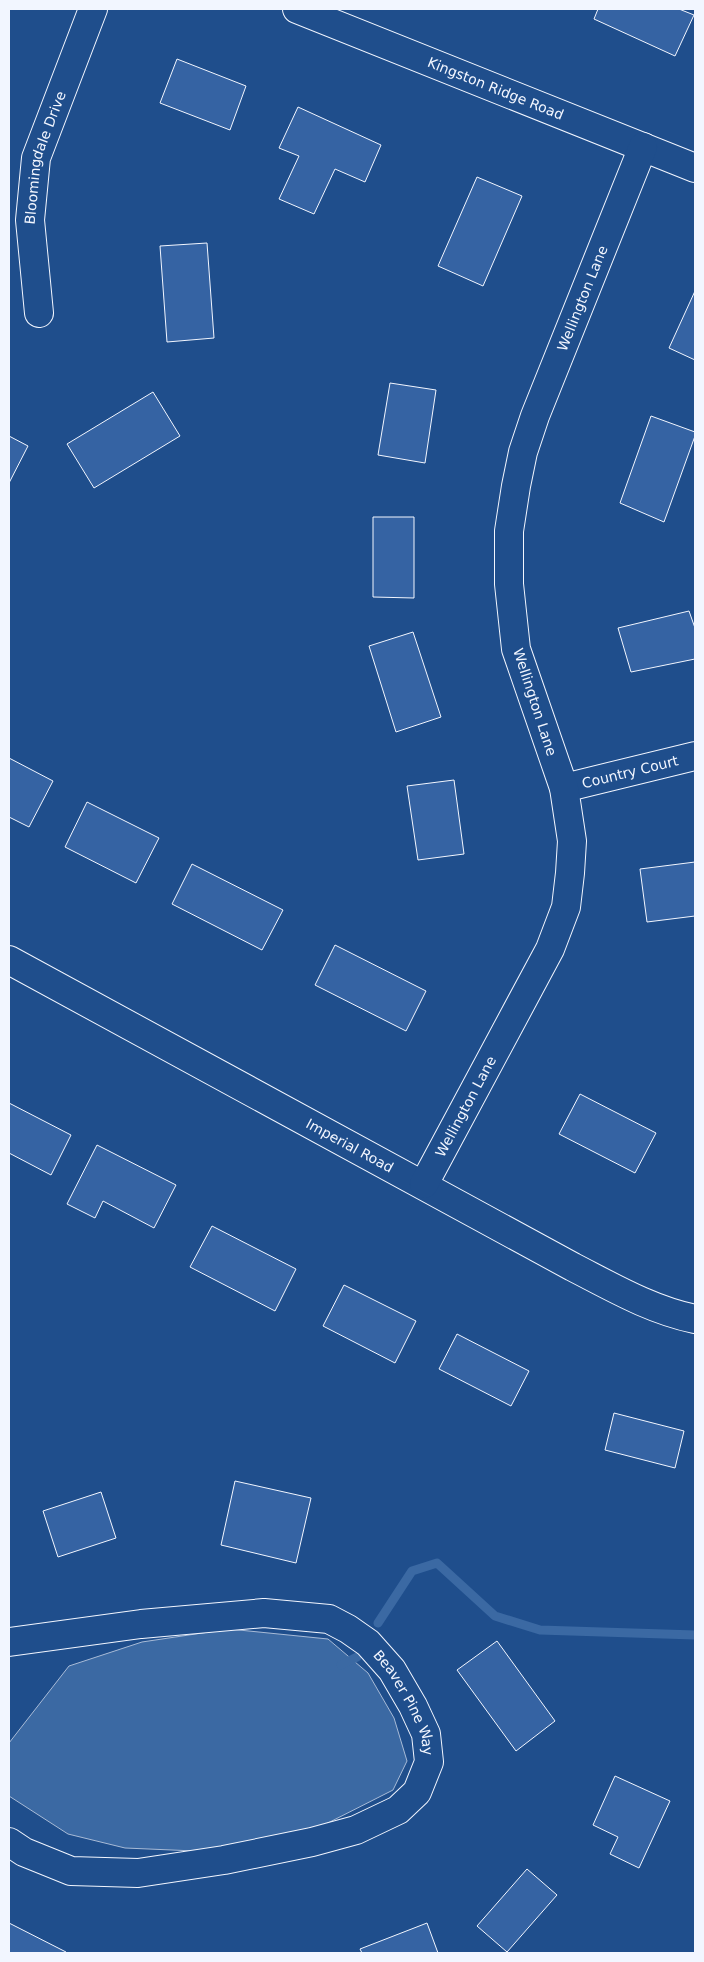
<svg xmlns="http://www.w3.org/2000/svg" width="704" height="1962" font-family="'DejaVu Sans',sans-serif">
<rect width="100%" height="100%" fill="#1f4e8c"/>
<path fill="#3b69a3" stroke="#a8bbd7" d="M229,1629L328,1639L368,1673L394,1718L407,1761L393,1790L316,1829L219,1852L125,1848L68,1834L9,1796V1743L69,1666L142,1642Z"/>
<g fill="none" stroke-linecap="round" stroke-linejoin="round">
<path stroke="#3b69a3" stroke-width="9" d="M378,1623L412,1571L437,1563L495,1616L540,1630L695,1635
M341,1665L357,1657"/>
</g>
<path fill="#3563a3" stroke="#f2f6ff" d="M598,9H679L694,15L675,56L594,19Z
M177,59L246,86L230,130L160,103Z
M298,107L381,145L365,182L335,169L314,214L279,199L299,156L279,148Z
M477,177L522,196L483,286L438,266Z
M207,243L214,338L167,342L160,246Z
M695,291V360L669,348Z
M390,383L436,390L425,463L378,455Z
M153,392L180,436L94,488L67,444Z
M651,416L695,432V436L664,522L620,503Z
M9,436L28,446L9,483Z
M373,517H414V598L373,597Z
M689,611L695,628V659L631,672L618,628Z
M413,632L441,717L396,732L369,646Z
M9,758L53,781L29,827L9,817Z
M454,780L464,854L418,860L407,786Z
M87,802L159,838L136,883L65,847Z
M695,862V916L647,922L640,869Z
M192,864L283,910L262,950L172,904Z
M335,945L426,991L406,1031L315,985Z
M580,1094L656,1133L635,1173L559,1134Z
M9,1103L71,1135L51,1175L9,1153Z
M97,1145L176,1185L154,1228L103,1201L95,1218L67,1204Z
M212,1226L296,1269L275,1311L190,1267Z
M344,1285L416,1321L395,1363L323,1326Z
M457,1334L529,1371L511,1406L439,1369Z
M614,1413L684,1431L675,1468L605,1450Z
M235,1481L311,1498L296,1563L221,1545Z
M101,1492L116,1538L58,1557L43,1511Z
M497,1641L555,1721L516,1751L457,1670Z
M615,1776L670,1801L639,1868L610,1854L618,1837L593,1825Z
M527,1869L557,1895L507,1952L477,1926Z
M9,1923L66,1952L65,1953H9Z
M427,1923L438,1953H362L360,1949Z"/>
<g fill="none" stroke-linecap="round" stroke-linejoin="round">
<g stroke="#f2f6ff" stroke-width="30">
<g id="minor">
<path id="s1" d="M297,9L695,168"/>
<path id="s2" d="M39,313L30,220L36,158L93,9"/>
<path id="s3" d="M564,788L695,756"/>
<path id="s4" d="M9,960L573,1267C612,1287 651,1310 695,1319"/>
<path id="s5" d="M424,1184L550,949L566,907L570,873L572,841L564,788L516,649L509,584V531L516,486L523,452L535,416L643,147"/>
<path id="s6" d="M9,1642L141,1624L264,1613L329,1619L348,1629L368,1643L392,1670L413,1706L426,1734L429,1762L417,1792L398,1810L356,1830L312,1842L224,1860L138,1873L71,1871L24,1852L9,1842"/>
</g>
</g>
<use href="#minor" stroke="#1f4e8c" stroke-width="28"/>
</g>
<g text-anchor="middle" stroke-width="4" stroke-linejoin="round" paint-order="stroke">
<g font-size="14" fill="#f2f6ff" stroke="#1f4e8c">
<text dy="5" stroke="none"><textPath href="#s1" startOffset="214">Kingston Ridge Road</textPath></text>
<text dy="5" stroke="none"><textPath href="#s2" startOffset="158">Bloomingdale Drive</textPath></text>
<text dy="5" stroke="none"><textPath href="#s5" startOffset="942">Wellington Lane</textPath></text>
<text transform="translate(535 702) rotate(72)" y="5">Wellington Lane</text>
<text dy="5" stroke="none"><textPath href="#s3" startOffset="68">Country Court</textPath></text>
<text dy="5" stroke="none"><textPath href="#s5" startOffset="88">Wellington Lane</textPath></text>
<text dy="5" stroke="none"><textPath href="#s4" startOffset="388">Imperial Road</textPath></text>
<text dy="5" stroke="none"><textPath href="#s6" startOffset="439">Beaver Pine Way</textPath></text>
</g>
</g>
<rect width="704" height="1962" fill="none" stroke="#f2f6ff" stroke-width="20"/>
</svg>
